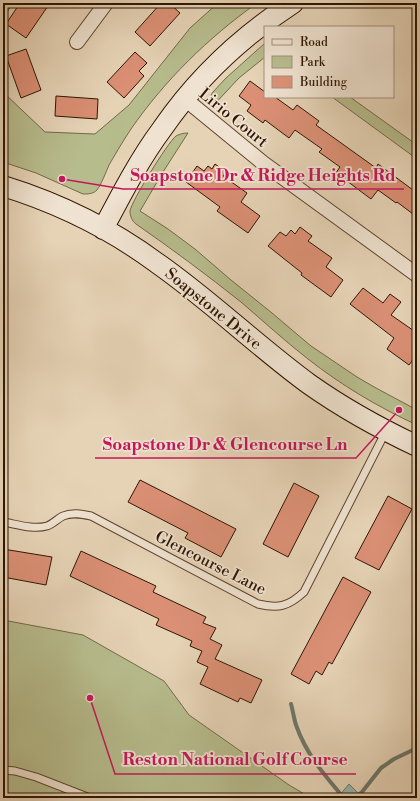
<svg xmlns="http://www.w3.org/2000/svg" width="420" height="801" font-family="'Libre Bodoni',serif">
<rect width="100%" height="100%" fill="#e6d3b6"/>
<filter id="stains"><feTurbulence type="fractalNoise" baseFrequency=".005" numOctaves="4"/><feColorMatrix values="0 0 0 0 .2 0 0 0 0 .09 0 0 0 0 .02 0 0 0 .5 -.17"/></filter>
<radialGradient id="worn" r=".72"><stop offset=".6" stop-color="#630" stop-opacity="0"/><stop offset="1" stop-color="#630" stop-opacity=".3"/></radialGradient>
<path fill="#b7bc8d" stroke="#736948" d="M3,3H12L3,21Z
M218,3H257C208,38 165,80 131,129C123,141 116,153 109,165C106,172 101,185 97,190C93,194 88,194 83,194L36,173L3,162V92L45,132L95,134L129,105L190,28Z
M265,43V57L239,78L211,108L210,100L211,95L213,92L226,78Z
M332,97H350L417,145V159Z
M188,133L163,172L140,211L168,229L195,249L231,280L272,313L311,346L357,377L376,388L417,410V425C378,407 341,385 308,359C285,341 263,321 241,302C207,275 172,249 136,224C132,221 130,216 130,211C131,202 168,142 176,136C180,134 183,133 188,133Z
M3,620L83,635L164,681L189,715L289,785L311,798H3Z"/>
<path fill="#96b7af" stroke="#6d776a" d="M349,784L358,793L351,798H319L326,794L339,796Z"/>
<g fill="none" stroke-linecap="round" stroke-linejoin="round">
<path stroke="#6d776a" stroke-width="4" d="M291,704C293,711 294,719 296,725C306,754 325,776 344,798
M354,798L362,792L381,768L394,759L417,748"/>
</g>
<path fill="#db9075" stroke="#2f1602" d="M20,3H50L26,38L6,24Z
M161,3H169L180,13L150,46L135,32Z
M26,49L41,90L21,98L6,56Z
M135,52L147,63L139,71L144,76L124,98L107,82Z
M250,81L265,92V97H275L293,110L297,105L319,121L316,125L376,168L378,164L417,193V217L397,202L396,203L378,190L371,199L347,181L344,185L333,177L340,167L319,152L322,149L295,130L289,138L265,120L263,123L247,111L251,105L239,96Z
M56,96L98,99L97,119L55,116Z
M215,164L226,172L223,176L247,193L241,202L260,216L248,233L217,211L220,207L186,182L197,166L204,171L208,166L212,169Z
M300,227L312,236L308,241L332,258L326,267L343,280L331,297L301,275L302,273L268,246L280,232L286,236L291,230L295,234Z
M363,288L383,303L390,294L401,302L391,315L417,333V354L409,365L387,349L394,338L350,304Z
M140,480L236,529L221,557L185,538L188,533L128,502Z
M294,483L319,496L288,557L263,544Z
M388,496L412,509L379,570L355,558Z
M3,549L52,557L46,585L3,577Z
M81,551L156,586L153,592L206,617L203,623L216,628L210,639L222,645L215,659L262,680L251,703L240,698L238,702L200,684L208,667L197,662L202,651L190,646L192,641L156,625L159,619L70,576Z
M343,577L371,592L332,664L329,662L322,675L316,671L309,684L291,674Z"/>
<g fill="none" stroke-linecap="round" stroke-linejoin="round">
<g stroke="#5d452f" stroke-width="9">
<path id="lane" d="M3,522C16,524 33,530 47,526C53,524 57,519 63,516C72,512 82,514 91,516L258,604C279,609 289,606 304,592L386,431
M3,770L15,771L36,777L90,798"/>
</g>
<g stroke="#5d452f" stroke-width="16">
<path id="street" d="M77,42L106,3
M185,99L263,163L417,275"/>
</g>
<g stroke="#2f1602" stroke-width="22">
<path id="secondary" d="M3,186C58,203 111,229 157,263C210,300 257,346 309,384C343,408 379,428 417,446
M103,229C121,195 139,160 162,129C197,78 242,36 293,3"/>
</g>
<use href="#lane" stroke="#efe2d0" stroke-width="7"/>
<use href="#street" stroke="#efe2d0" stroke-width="14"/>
<use href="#secondary" stroke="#efe2d0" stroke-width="20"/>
</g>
<g text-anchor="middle" stroke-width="3.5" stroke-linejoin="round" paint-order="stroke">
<g font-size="16" fill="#2f1602" stroke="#efe2d0">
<text transform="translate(234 117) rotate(39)" y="6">Lirio Court</text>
<text transform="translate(214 308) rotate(39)" y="6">Soapstone Drive</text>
<text transform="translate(211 562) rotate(27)" y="6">Glencourse Lane</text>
</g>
</g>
<path fill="none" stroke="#c2185b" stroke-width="1.5" d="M62 179L123 189H404M399 410L356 458H95M90 698L115 774H356"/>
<g fill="#c2185b" stroke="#efe2d0" stroke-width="1.5">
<circle cx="62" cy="179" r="4"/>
<circle cx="399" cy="410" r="4"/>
<circle cx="90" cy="698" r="4"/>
</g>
<g font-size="17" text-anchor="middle" font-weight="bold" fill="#c2185b" stroke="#efe2d0" stroke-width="3.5" stroke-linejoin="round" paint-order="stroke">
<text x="263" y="181">Soapstone Dr &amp; Ridge Heights Rd</text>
<text x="225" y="450">Soapstone Dr &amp; Glencourse Ln</text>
<text x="235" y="765">Reston National Golf Course</text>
</g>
<rect width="420" height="801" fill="none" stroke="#e6d3b6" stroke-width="16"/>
<rect x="4" y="4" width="412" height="793" fill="none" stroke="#2f1602" stroke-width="2"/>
<rect x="8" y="8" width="404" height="785" fill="none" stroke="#2f1602"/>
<rect x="264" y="26" width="130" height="72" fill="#efe2d0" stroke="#a2907e"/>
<rect x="272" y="39" width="20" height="6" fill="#efe2d0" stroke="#a2907e"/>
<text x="300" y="46" font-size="12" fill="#2f1602">Road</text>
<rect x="272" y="56" width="20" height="12" fill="#b7bc8d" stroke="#a2907e"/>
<text x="300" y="66" font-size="12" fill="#2f1602">Park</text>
<rect x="272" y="76" width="20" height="12" fill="#db9075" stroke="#a2907e"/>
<text x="300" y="86" font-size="12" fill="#2f1602">Building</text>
<rect width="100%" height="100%" filter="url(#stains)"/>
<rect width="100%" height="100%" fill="url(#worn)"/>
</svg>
